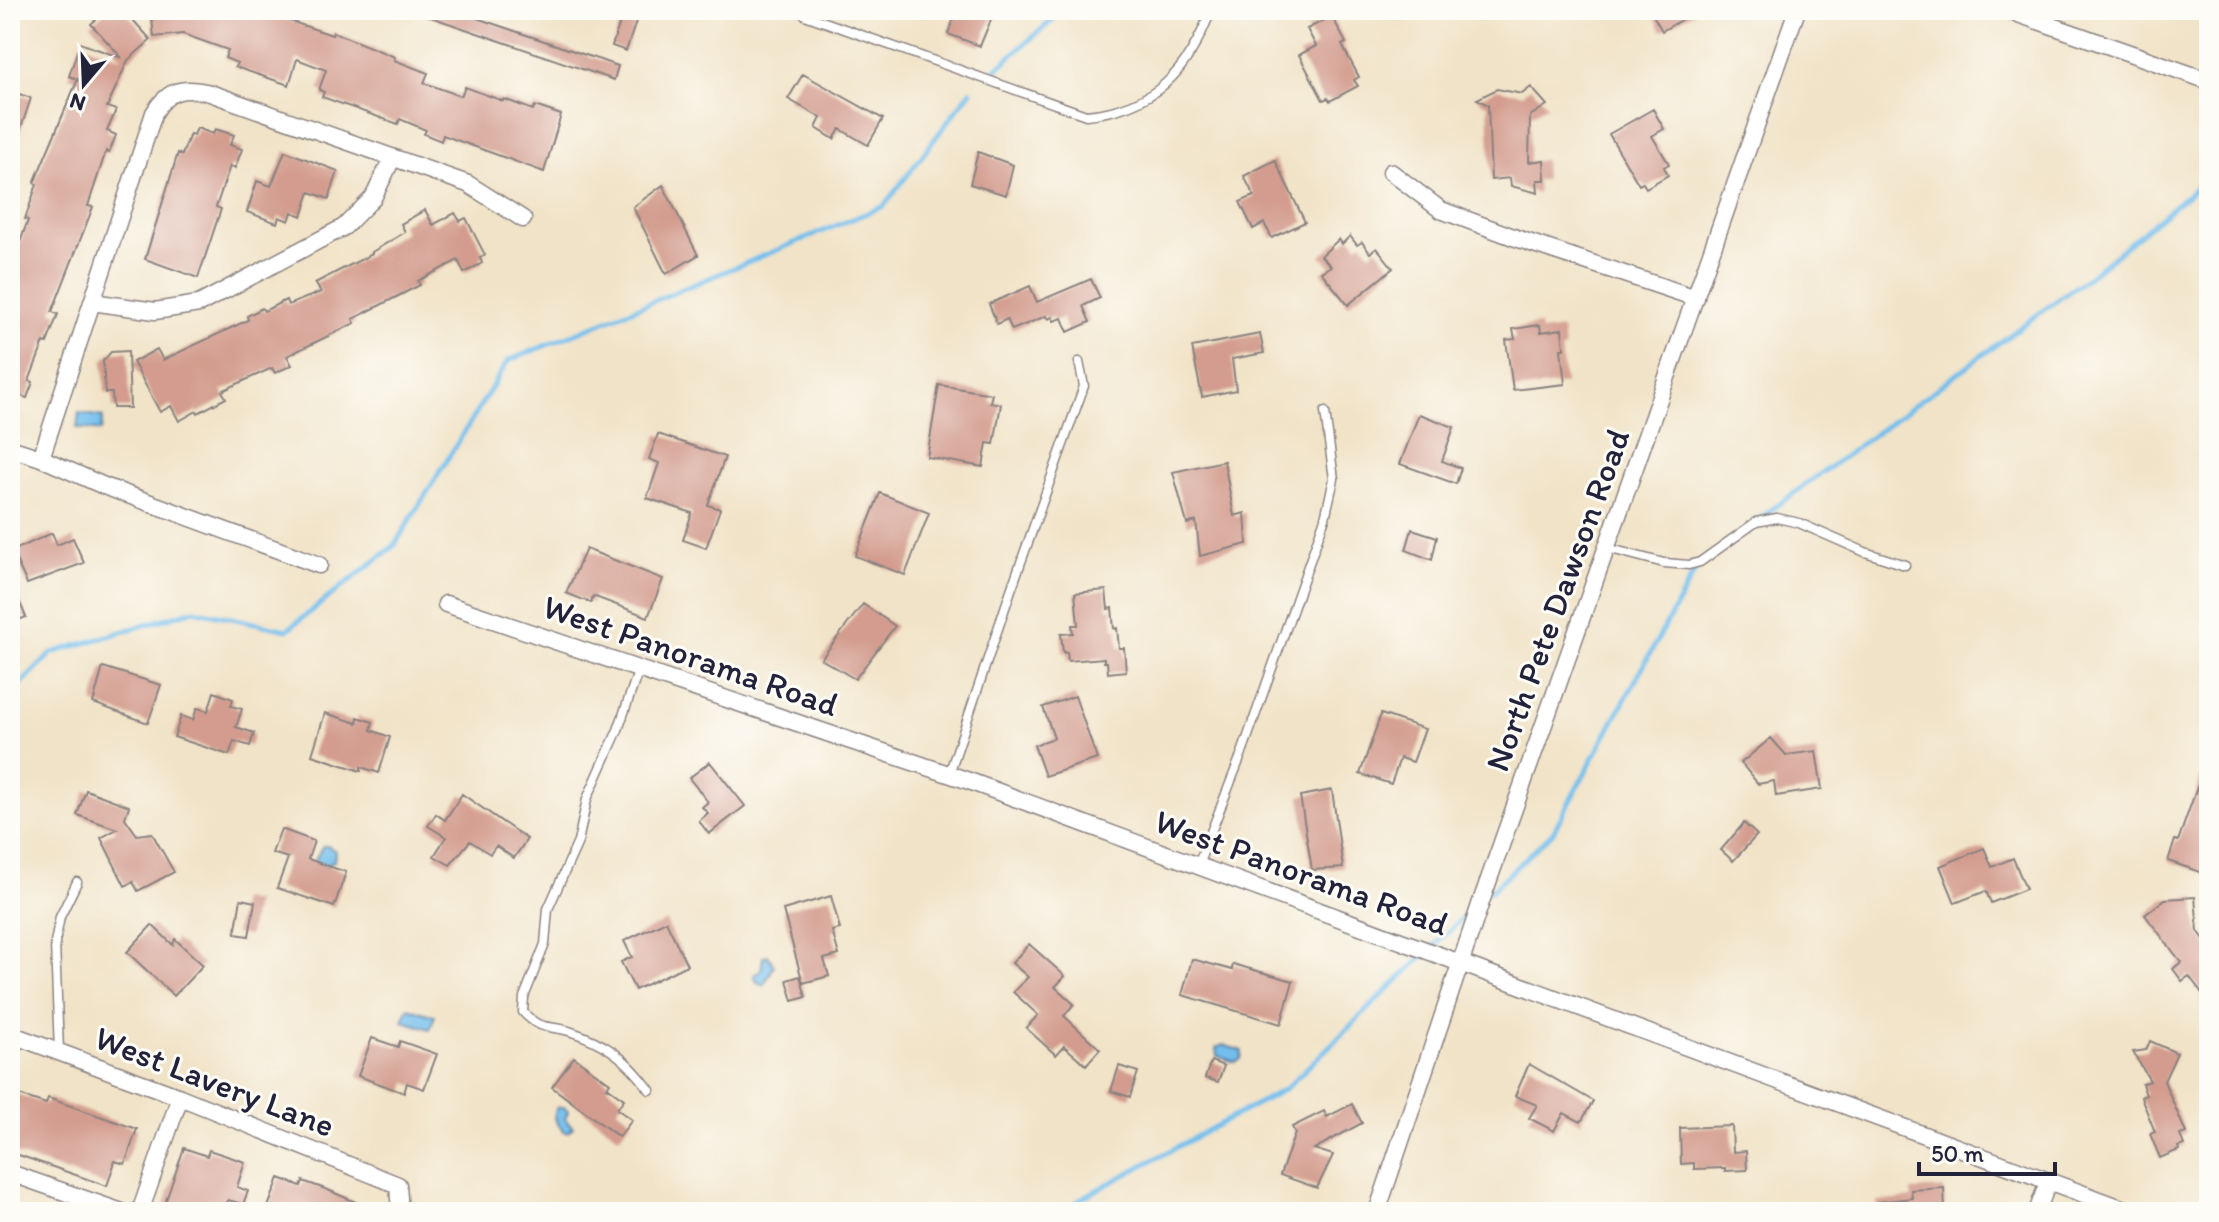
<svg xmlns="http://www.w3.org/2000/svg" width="2219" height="1222" font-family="Itim,sans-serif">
<rect width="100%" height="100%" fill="#fdfcf7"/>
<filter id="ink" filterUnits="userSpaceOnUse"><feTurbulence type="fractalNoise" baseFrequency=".0125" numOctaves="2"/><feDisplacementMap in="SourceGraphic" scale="16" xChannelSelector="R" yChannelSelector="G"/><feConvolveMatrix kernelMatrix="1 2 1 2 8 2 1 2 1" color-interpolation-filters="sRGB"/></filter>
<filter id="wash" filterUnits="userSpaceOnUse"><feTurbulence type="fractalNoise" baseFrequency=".006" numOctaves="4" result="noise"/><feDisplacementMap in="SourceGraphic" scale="32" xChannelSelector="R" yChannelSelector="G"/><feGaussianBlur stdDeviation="1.8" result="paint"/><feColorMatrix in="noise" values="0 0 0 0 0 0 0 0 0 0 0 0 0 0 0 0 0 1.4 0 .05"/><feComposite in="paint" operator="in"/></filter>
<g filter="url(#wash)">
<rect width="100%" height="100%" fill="#f1e3c7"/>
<path fill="#72beec" stroke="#4a7094" stroke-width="2" d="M79,413L103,417L101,431L77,428Z
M323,846H328L335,851L334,861L323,867L312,865Z
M768,955L774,966L764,985L757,982L754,975L761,970L763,957Z
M408,1008L435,1016L430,1029L403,1021Z
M1223,1045L1242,1051L1241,1059L1235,1062L1217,1056L1216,1048Z
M564,1107L568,1111L565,1119L573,1127L567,1133C559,1127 551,1118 557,1108Z"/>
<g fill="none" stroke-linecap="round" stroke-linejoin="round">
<path stroke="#72beec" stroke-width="5" d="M996,69L1064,10
M1756,521L2086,279L2209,177
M10,695L52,653L194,610L287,630L394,546L508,361L884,206L971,91
M1490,892L1553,832L1700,562
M1065,1212L1082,1198L1285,1089L1474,907"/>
</g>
<g id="blocks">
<path fill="#d39c8e" d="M107,10H124L151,40L128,60L107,107L116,110L107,131L116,135L109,153L106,151L88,206L93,207L52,312L58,314L47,343L44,342L29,381L33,382L27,398L10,393V270L28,220L25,219L37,184L34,183L78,79L69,76L80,43L122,58L91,24Z
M151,10H257L332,35L333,32L395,57L394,60L428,73L424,83L461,96L465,87L503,101L504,99L533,110L535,106L561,115L544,172L443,135L441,141L424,134L426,130L400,119L398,124L322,97L324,92L319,90L326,70L297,59L289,85L235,67L237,63L225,58L228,50L183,34L154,37Z
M417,10H453L618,66L614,80L416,12Z
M624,10H640L626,51L612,46Z
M957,10H995L980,46L948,34Z
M1650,10H1698L1662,31Z
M1332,16L1346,43L1342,45L1359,77L1354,80L1358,86L1330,101L1328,98L1323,100L1299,55L1316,46L1307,29Z
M803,74L883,119L868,145L840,129L834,139L816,128L821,118L788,99Z
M1531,87L1547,105L1530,116L1529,162L1544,160L1545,180H1537L1538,193L1511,186L1510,178L1491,180L1488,105L1477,99L1497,89L1522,94Z
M10,91L31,98L13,152L10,151Z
M1653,109L1664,129L1652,136L1669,164L1664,167L1668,175L1646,188L1643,183L1639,185L1609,134Z
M197,128L213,134L215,129L234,135L230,145L242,149L235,168L230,166L216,207L221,209L198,278L145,259L178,153L182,155L190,134L194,135Z
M285,151L338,171L329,199L310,192L302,216L292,212L289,221L279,217L277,223L247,212L257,181L271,186Z
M978,152L1013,165L1006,195L970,184Z
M1275,160L1305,222L1272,238L1264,223L1253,229L1240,202L1254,196L1244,176Z
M663,185L698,255L666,274L633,207Z
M425,210L433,225L455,213L460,221L466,218L485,255L480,258L482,263L464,273L458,260L418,281L420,285L353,319L355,323L287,356L292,365L275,373L272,368L222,391L226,398L198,413L197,411L179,421L171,406L160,412L133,362L157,349L163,360L248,320L247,316L262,308L264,311L286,300L288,305L321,292L315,283L372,254V252L405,232L401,224Z
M1350,236L1357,245L1362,242L1370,253L1377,248L1393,268L1348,305L1321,272L1331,266L1321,256L1339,239L1342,244Z
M1091,279L1100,298L1083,306L1090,322L1068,332L1062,318L1054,321L1052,317L1048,319L1046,316L1012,330L1007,319L997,324L989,304L1030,286L1037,302Z
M1540,325L1541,332L1562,329L1564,349H1561L1565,384L1513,390L1506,340L1515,339L1513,329Z
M1260,334L1264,353L1232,359L1236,390L1202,397L1192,347Z
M128,351L130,408H113L112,393H105L103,361L111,352Z
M939,385L992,394L990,402L1001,404L994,444L987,443L983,467L927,457Z
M1419,414L1454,427L1442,461L1461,468L1456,484L1400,464Z
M658,434L725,457L708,505L720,509L706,548L683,540L692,513L647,498L659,463L649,459Z
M1224,461L1234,516L1245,513L1247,544L1200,556L1196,521L1187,524L1173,472Z
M880,493L929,513L905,575L855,556Z
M1412,529L1437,537L1432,560L1406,550Z
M52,533L57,545L73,538L84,563L27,584L12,551Z
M586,549L663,579L648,617L593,596L591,603L566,593Z
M10,579L26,617L10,624Z
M1106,590L1108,609L1112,608L1114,629L1117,628L1119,648H1124L1126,671L1108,673L1107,662H1104V658L1068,661L1067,652L1063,653L1061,634L1073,633L1072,625H1078L1075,593Z
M863,604L895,626L855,679L821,659Z
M103,667L161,685L148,723L93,703Z
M214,692L233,699L231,706L242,709L236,727L254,733L250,746L234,741L229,755L174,737L181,716L193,720L197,708L208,711Z
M1075,696L1097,759L1045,776L1034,745L1054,738L1043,707Z
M325,713L357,723L358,717L373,722L371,730L390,737L379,773L361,767V771L312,755Z
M1381,714L1425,729L1413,762L1400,758L1391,784L1360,774Z
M1771,738L1786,755L1816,751L1822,789L1776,796L1774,781L1758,784L1741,763Z
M2207,759L2209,760V875L2168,861L2175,840L2178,841Z
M710,762L745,806L709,834L699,821L708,813L702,807L708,802L689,778Z
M86,790L129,806L125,818L137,835L152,833L174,872L138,891L133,882L125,886L101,838L117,829L77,815Z
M1332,790L1343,868L1312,870L1300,796Z
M462,794L527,839L514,858L496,846L490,854L470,841L450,865L434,856L446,837L428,826L436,814L445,820Z
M1744,823L1757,835L1733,861L1721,850Z
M281,829L314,841L308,859L346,872L334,907L277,888L288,858L272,853Z
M1984,848L1992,867L2013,858L2026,889L1991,903L1986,891L1955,903L1940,866Z
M831,896L840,929L832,931L839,955L824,959L829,976L803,983L783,910Z
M2195,897L2198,931L2209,946V1002L2189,976L2182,981L2173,969L2181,962L2145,915L2165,899Z
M241,899L255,902L249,936L235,934Z
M666,921L687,965L635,990L621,962L632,957L624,941Z
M152,925L173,945L175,939L203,965L174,996L127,952Z
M1029,944L1065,976L1055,987L1074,1004L1064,1016L1100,1049L1086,1065L1064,1046L1056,1055L1026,1028L1038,1015L1013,992L1028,977L1012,963Z
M1192,959L1232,970L1233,964L1293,981L1281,1024L1182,995Z
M800,976L806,997L793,1001L787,980Z
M372,1038L398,1047L400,1041L437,1054L424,1089L407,1083L404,1093L358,1076Z
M2150,1041L2177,1053L2164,1081L2186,1133L2180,1135L2184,1145L2178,1147L2179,1150L2160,1158L2150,1134L2155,1132L2141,1097L2146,1095L2142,1084L2150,1081L2133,1052L2146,1050Z
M574,1057L610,1083L607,1087L624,1099L617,1109L632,1120L619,1137L552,1087Z
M1211,1061L1224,1066L1218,1082L1205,1078Z
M1529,1064L1593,1101L1581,1122L1564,1113L1554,1131L1529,1118L1537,1105L1515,1096Z
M1119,1066L1138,1072L1130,1097L1111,1091Z
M10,1092L46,1104L48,1098L137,1129L125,1164L115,1161L107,1186L10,1152Z
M1352,1104L1362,1123L1314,1149L1333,1155L1317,1188L1280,1175L1295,1133L1292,1127L1324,1111L1327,1117Z
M1732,1126L1733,1152L1746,1151L1747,1170L1725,1171V1168L1694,1169V1163L1681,1164L1680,1128Z
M184,1148L207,1156L209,1150L245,1162L237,1187L248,1191L243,1204L228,1200L224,1212H162Z
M279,1178L301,1186L303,1181L328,1190L378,1212H280L268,1207Z
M1944,1188L1945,1212H1878L1877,1202L1912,1198L1911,1190Z"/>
</g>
</g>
<g filter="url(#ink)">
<use href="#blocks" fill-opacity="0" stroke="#8a8281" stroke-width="2"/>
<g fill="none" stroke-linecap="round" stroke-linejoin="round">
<g stroke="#8a8281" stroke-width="11">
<path id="lane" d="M805,15L1086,115C1154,109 1188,72 1211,10
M1607,548L1664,563L1689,565L1700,562L1756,522L1777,518L1799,523L1865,552L1905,565
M639,669L618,730L587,799L578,842L548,909L545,944L524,997L523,1012C542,1032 546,1024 569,1031C607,1043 627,1059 650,1090
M949,774L1011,590L1084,386L1079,362
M1198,865L1242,753L1325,518L1334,479L1325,412
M59,1052L55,943L60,917L77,882"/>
</g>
<g stroke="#8a8281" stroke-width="19">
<path id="street" d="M2007,10L2209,81
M1391,172L1441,210L1516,238L1696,298
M92,302L155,311L199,304L344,227L373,198L392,159
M10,448L41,458L104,486L319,565
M41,458L154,113C169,88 184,87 210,93L468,184L523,219
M446,604L969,781L2132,1212
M10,1034L180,1097L398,1185L400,1212
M10,1173L122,1212
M140,1212L180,1097
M1377,1212L1482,899L1797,10
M2037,1212L2048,1182"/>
</g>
<use href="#lane" stroke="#fff" stroke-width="8"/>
<use href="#street" stroke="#fff" stroke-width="16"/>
</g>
</g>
<g text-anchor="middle" stroke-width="6" stroke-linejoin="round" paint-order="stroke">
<g font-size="34" fill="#22223b" stroke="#fdfcf7">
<text transform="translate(1557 600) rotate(-70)" y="12">North Pete Dawson Road</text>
<text transform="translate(691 655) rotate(19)" y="12">West Panorama Road</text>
<text transform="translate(1302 872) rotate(20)" y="12">West Panorama Road</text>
<text transform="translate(215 1081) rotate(21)" y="12">West Lavery Lane</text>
</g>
</g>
<rect width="2219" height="1222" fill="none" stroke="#fdfcf7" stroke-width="40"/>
<g transform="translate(84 84) rotate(199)" stroke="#fdfcf7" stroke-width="6" paint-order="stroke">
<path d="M0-6L14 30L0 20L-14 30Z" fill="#22223b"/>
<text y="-12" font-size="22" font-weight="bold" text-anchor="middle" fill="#22223b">N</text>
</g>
<path d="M1919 1162v12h136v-12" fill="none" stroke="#22223b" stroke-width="4"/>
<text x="1931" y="1162" font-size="24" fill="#22223b" stroke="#fdfcf7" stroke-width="6" paint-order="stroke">50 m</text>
</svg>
